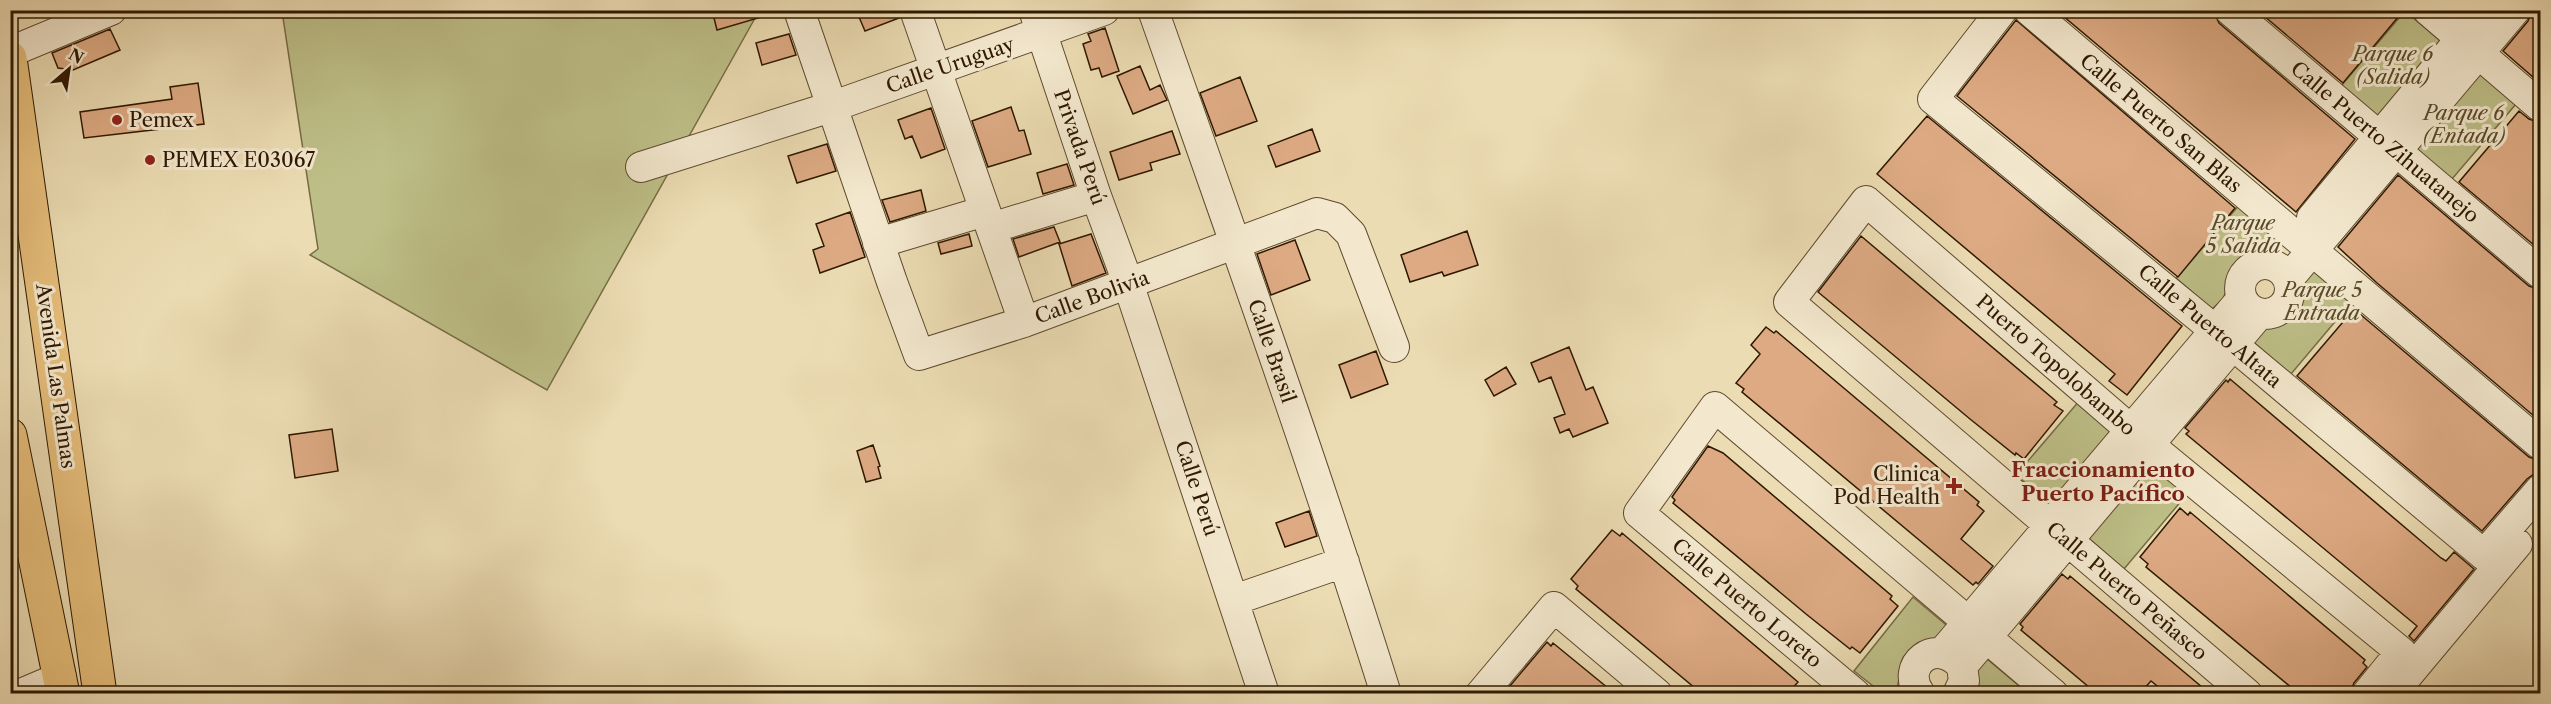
<svg xmlns="http://www.w3.org/2000/svg" width="2551" height="704" font-family="'Libre Caslon Text',serif">
<rect width="100%" height="100%" fill="#ecdcb3"/>
<filter id="stains"><feTurbulence type="fractalNoise" baseFrequency=".00333" numOctaves="4"/><feColorMatrix values="0 0 0 0 .2 0 0 0 0 .09 0 0 0 0 .02 0 0 0 .5 -.17"/></filter>
<radialGradient id="worn" r=".72"><stop offset=".6" stop-color="#630" stop-opacity="0"/><stop offset="1" stop-color="#630" stop-opacity=".3"/></radialGradient>
<path fill="#bebf88" stroke="#766c44" stroke-width="1.5" d="M282,11L758,10L759,11L547,390L310,255L318,249Z
M2405,11L2444,44L2380,119L2341,86Z
M2476,70L2516,104L2452,179L2412,146Z
M2241,203L2280,237L2270,249L2237,262L2223,299L2212,309L2176,278Z
M2318,267L2355,298L2291,374L2251,340L2261,329L2294,315L2306,277Z
M2080,400L2119,433L2056,508L2016,475Z
M2149,460L2188,493L2124,569L2085,535Z
M1913,597L1951,629L1901,669L1897,689L1894,693H1882L1854,671Z
M1987,659L2024,690L2021,693L1970,694L1976,671Z"/>
<path fill="#ddaa83" stroke="#2e1800" stroke-width="1.5" d="M712,10H768V15L717,30Z
M856,10H898L899,18L865,31Z
M2056,10H2213L2219,23L2355,139L2296,212Z
M2257,10H2404L2343,83Z
M2532,10H2541V84L2503,51L2528,21Z
M2016,20L2235,208L2178,277L1957,96Z
M1105,28L1119,71L1102,77L1099,68L1091,70L1083,44L1091,41L1088,34Z
M110,29L120,50L73,70L58,68L52,53Z
M789,34L796,55L762,65L756,43Z
M1140,66L1150,90L1160,85L1167,100L1133,114L1117,76Z
M1240,77L1257,121L1216,136L1200,93Z
M198,83L204,124L84,138L80,112L172,99L170,87Z
M1011,107L1019,131L1024,130L1031,154L988,167L972,121Z
M931,108L945,149L921,158L912,136L905,139L898,120Z
M2519,111L2529,119L2541,123V251L2459,182Z
M1927,116L2182,326L2127,395L2109,381L2115,374L1877,174Z
M1312,129L1320,151L1276,167L1268,146Z
M1172,131L1180,154L1150,163L1152,170L1119,180L1110,152Z
M827,144L836,171L797,183L788,156Z
M1067,164L1074,185L1043,194L1037,173Z
M2398,175L2529,286L2541,290V422L2377,283L2338,247Z
M921,190L926,211L890,222L882,200Z
M850,212L865,257L820,273L813,250L824,246L816,224Z
M1054,227L1060,242L1019,257L1013,239Z
M1467,231L1478,265L1444,276L1442,272L1410,282L1401,255Z
M969,234L972,246L941,254L938,243Z
M1091,234L1106,273L1072,286L1059,244Z
M1861,236L2057,402L2054,405L2063,411L2024,459L2016,453L2015,455L1970,419L1818,292Z
M1295,240L1310,280L1271,295L1257,254Z
M2354,309L2529,457L2541,461V473L2534,474L2527,479L2482,531L2297,376Z
M1766,327L1774,333L1776,331L1782,336L1979,502L1977,505L1984,511L1961,539L1993,566L1978,584L1976,582L1973,585L1742,392L1744,389L1736,383L1760,354L1751,345Z
M1569,347L1586,390L1593,387L1608,423L1573,437L1569,429L1560,433L1554,418L1565,414L1551,377L1539,382L1531,363Z
M1376,351L1388,384L1351,398L1339,365Z
M1506,367L1516,384L1494,396L1485,380Z
M2230,379L2441,558L2446,561L2454,552L2474,569L2414,641L2409,636L2417,626L2186,434L2189,431L2185,428L2226,380L2228,382Z
M332,429L338,471L295,478L289,435Z
M873,445L880,466L878,467L881,478L866,482L857,451Z
M1708,446L1723,453L1892,596L1890,599L1898,606L1860,653L1852,647L1850,649L1806,614L1673,503L1675,500L1672,497Z
M2180,508L2188,515L2190,512L2365,660L2363,663L2367,667L2354,683L2350,693H2298L2146,567L2148,564L2140,557Z
M1309,511L1317,536L1285,547L1276,523Z
M1612,530L1620,536L1622,533L1798,682L1788,693H1701L1576,589L1578,586L1571,579Z
M2062,574L2068,579L2070,576L2209,693H2166L2151,681L2140,693H2096L2021,630L2023,627L2020,624Z
M1547,642L1551,646L1553,643L1614,693H1504Z"/>
<g fill="none" stroke-linecap="round" stroke-linejoin="round">
<g stroke="#5e492d" stroke-width="32">
<path id="minor" d="M799,10L892,282L919,355L1024,322L1317,213L1335,218L1351,234L1394,347
M915,10L1024,322
M1034,10L1096,196L1128,283L1264,694
M1153,10C1233,237 1314,464 1386,694
M2002,10L1933,99L2233,345L2484,555L2540,490
M2029,10L2540,444
M2230,10L2540,273
M2428,10L2540,106
M10,52L111,10
M641,167L831,107L1104,10
M2312,218L2485,10
M991,228L1096,196
M878,243L985,211
M2240 289a25 25 0 1 1 50 0a25 25 0 1 1-50 0Z
M2289,278L2515,10
M1234,600L1344,562
M1943,652L2241,300
M1962,666L2259,314
M2396,689L2517,544
M21,694L61,677
M1481,694L1554,607L1657,694
M1855,694L1639,513L1715,407L2053,694
M1920,694C1899,666 1935,635 1962,666L1964,681L1958,694
M2247,694L1789,302L1866,201L2132,431L2401,652L2367,694"/>
</g>
<g stroke="#2e1800" stroke-width="35">
<path id="major" d="M10,58L100,694
M10,435L63,694"/>
</g>
<use href="#minor" stroke="#f3e8ce" stroke-width="30"/>
<use href="#major" stroke="#e6be7a" stroke-width="33"/>
</g>
<g fill="#8f2418" stroke="#f3e8ce" stroke-width="2">
<circle cx="117" cy="120" r="6"/>
<circle cx="150" cy="160" r="6"/>
<path d="M1951 477h6v6h6v6h-6v6h-6v-6h-6v-6h6z"/>
</g>
<g text-anchor="middle" stroke-width="6" stroke-linejoin="round" paint-order="stroke">
<g font-size="20" font-style="italic" fill="#594a29" stroke="#f3e8ce">
<text x="2393" y="61">Parque 6<tspan x="2393" dy="23">(Salida)</tspan></text>
<text x="2464" y="120">Parque 6<tspan x="2464" dy="23">(Entada)</tspan></text>
<text x="2243" y="230">Parque<tspan x="2243" dy="23">5 Salida</tspan></text>
<text x="2322" y="297">Parque 5<tspan x="2322" dy="23">Entrada</tspan></text>
</g>
<g font-size="20" fill="#2e1800" stroke="#f3e8ce">
<text transform="translate(950 65) rotate(-19)" y="7">Calle Uruguay</text>
<text transform="translate(2161 123) rotate(40)" y="7">Calle Puerto San Blas</text>
<text transform="translate(2385 142) rotate(40)" y="7">Calle Puerto Zihuatanejo</text>
<text transform="translate(1080 147) rotate(71)" y="7">Privada Perú</text>
<text transform="translate(1092 297) rotate(-20)" y="7">Calle Bolivia</text>
<text transform="translate(2210 326) rotate(40)" y="7">Calle Puerto Altata</text>
<text transform="translate(1272 351) rotate(71)" y="7">Calle Brasil</text>
<text transform="translate(2056 365) rotate(41)" y="7">Puerto Topolobambo</text>
<text transform="translate(56 376) rotate(82)" y="7">Avenida Las Palmas</text>
<text transform="translate(1197 488) rotate(72)" y="7">Calle Perú</text>
<text transform="translate(2127 591) rotate(40)" y="7">Calle Puerto Peñasco</text>
<text transform="translate(1747 603) rotate(40)" y="7">Calle Puerto Loreto</text>
</g>
<g font-size="20" fill="#2e1800" stroke="#f3e8ce" text-anchor="start">
<text x="129" y="127">Pemex</text>
<text x="162" y="167">PEMEX E03067</text>
<text x="1940" y="481" text-anchor="end">Clinica<tspan x="1940" dy="23">Pod Health</tspan></text>
</g>
<g font-size="21" font-weight="bold" fill="#7a1f14" stroke="#f3e8ce">
<text x="2103" y="477">Fraccionamiento<tspan x="2103" dy="24">Puerto Pacífico</tspan></text>
</g>
</g>
<rect width="2551" height="704" fill="none" stroke="#ecdcb3" stroke-width="36"/>
<rect x="12" y="12" width="2527" height="680" fill="none" stroke="#2e1800" stroke-width="3"/>
<rect x="18" y="18" width="2515" height="668" fill="none" stroke="#2e1800" stroke-width="1.5"/>
<g transform="translate(69 69) rotate(29)" stroke="#f3e8ce" stroke-width="4.5" paint-order="stroke">
<path d="M0-4.5L10 22L0 15L-10 22Z" fill="#2e1800"/>
<text y="-9" font-size="16" font-weight="bold" text-anchor="middle" fill="#2e1800">N</text>
</g>
<rect width="100%" height="100%" filter="url(#stains)"/>
<rect width="100%" height="100%" fill="url(#worn)"/>
</svg>
